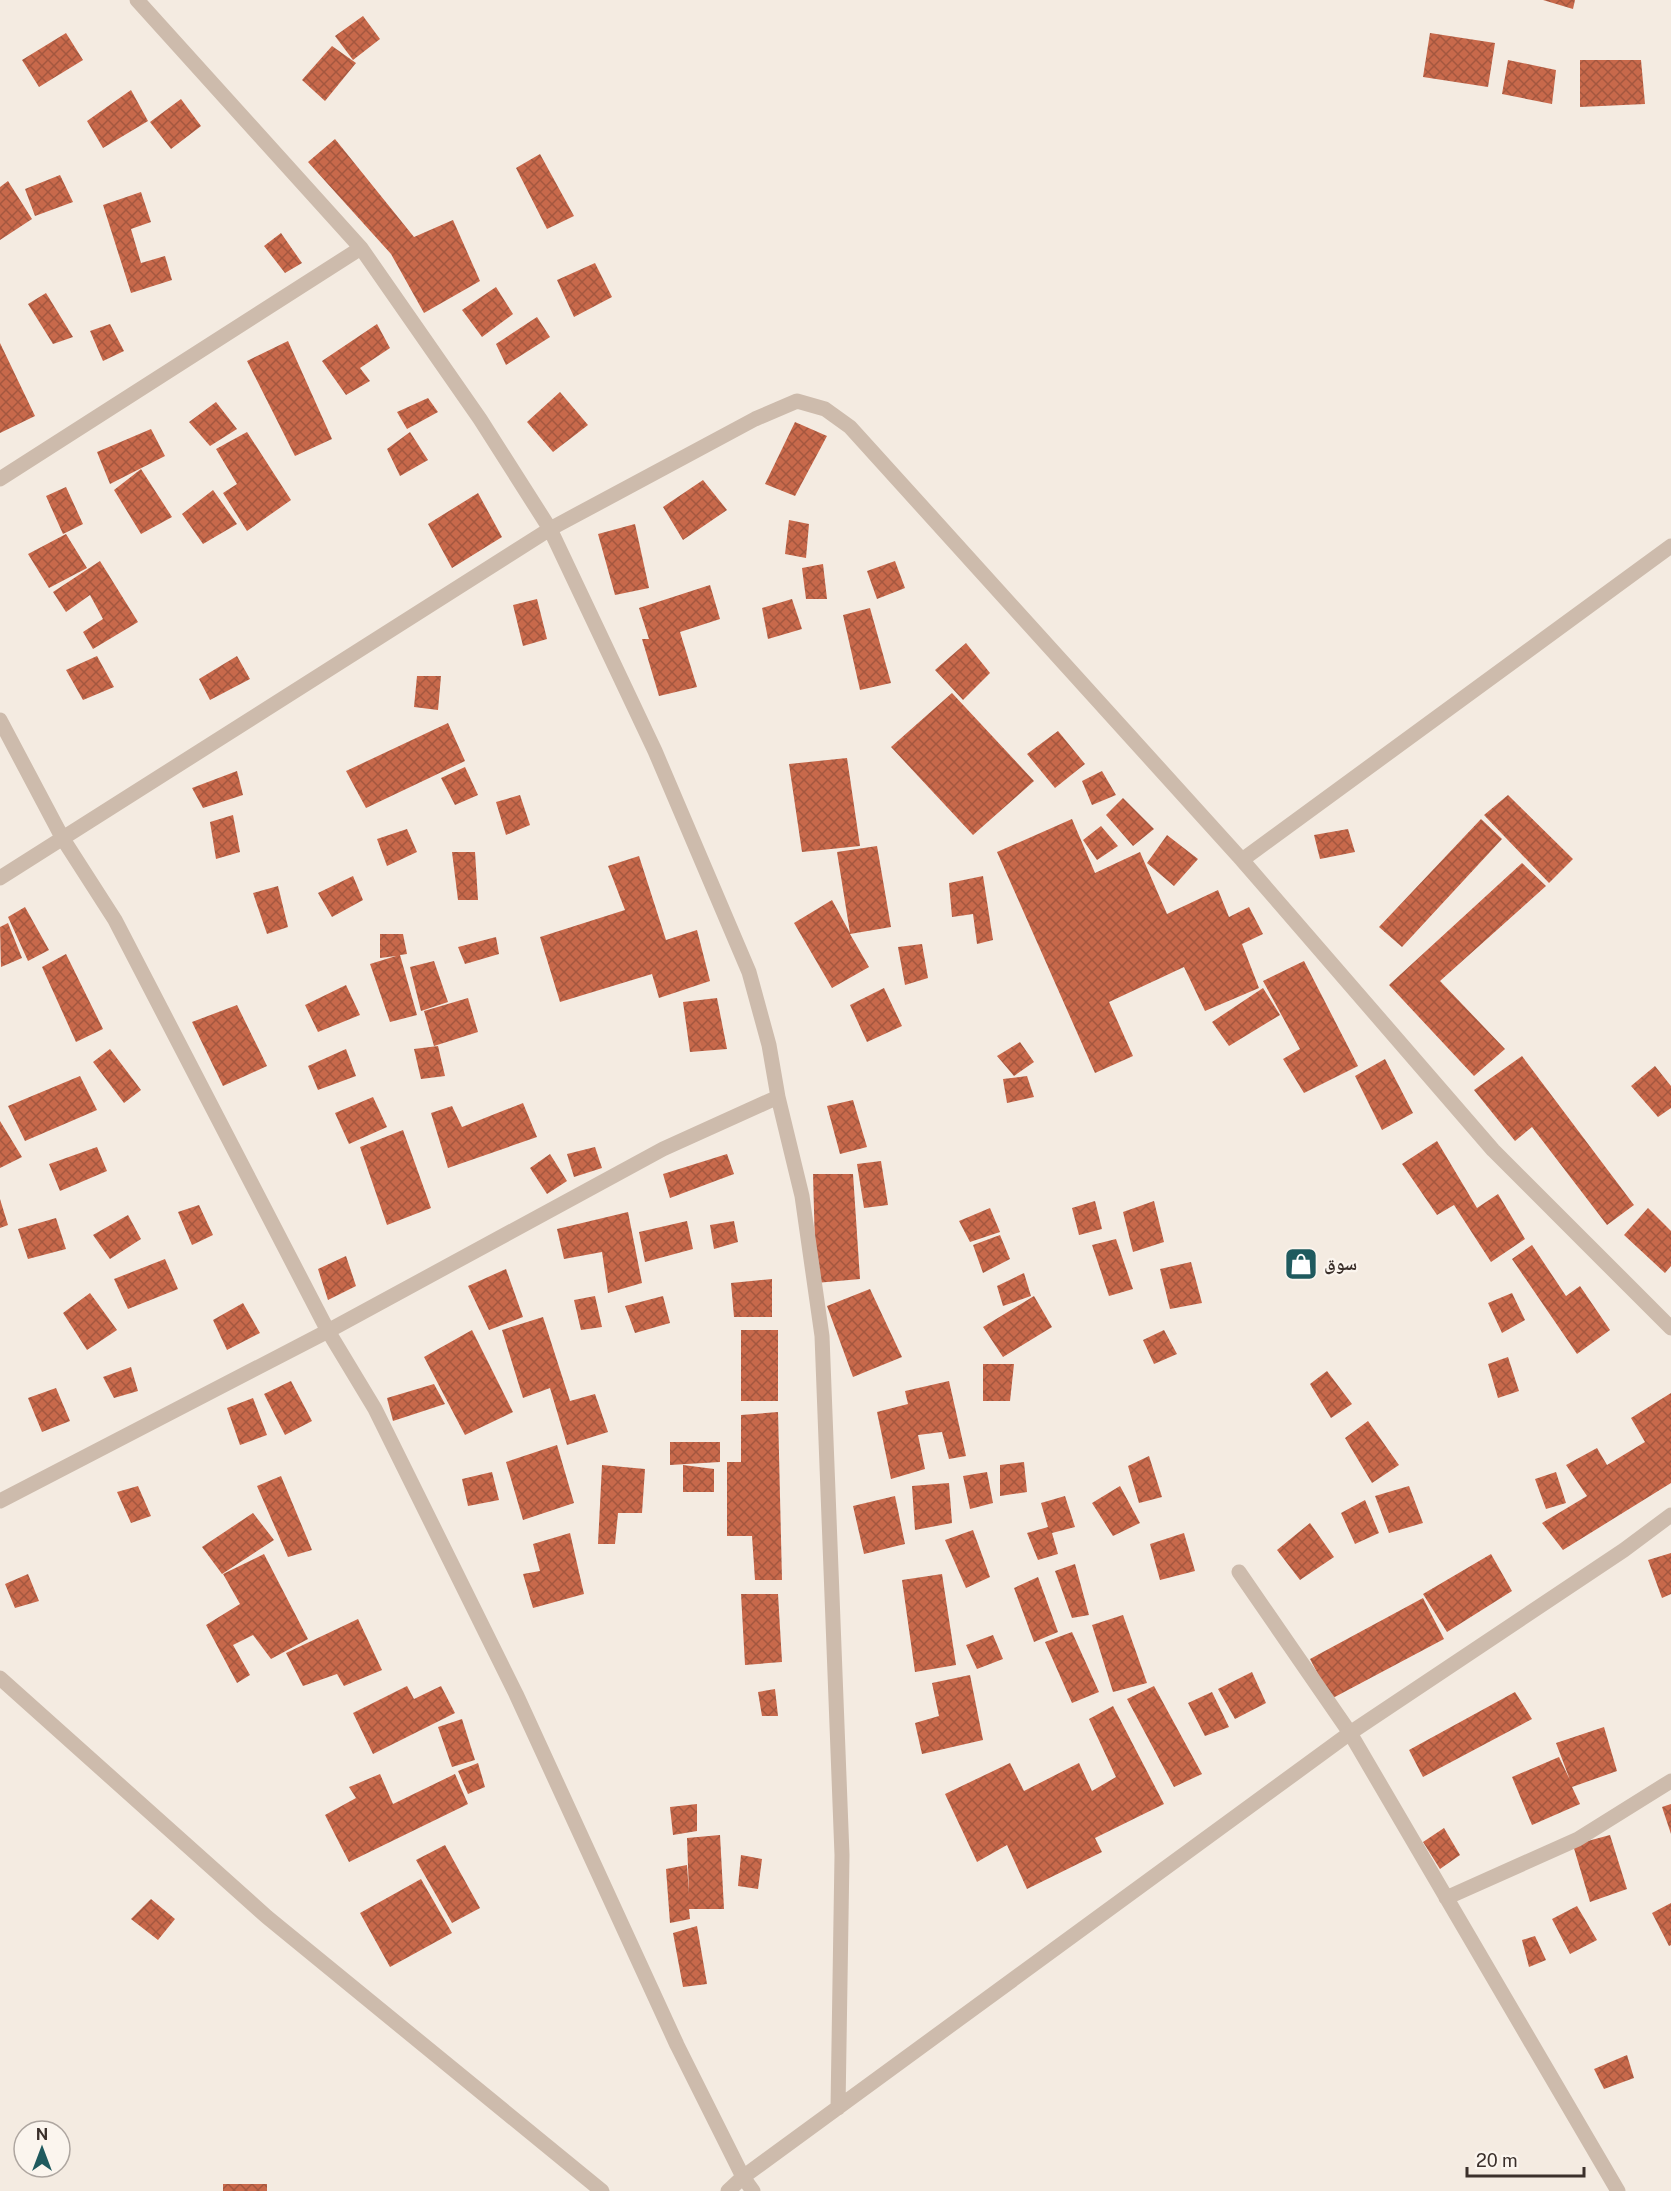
<svg xmlns="http://www.w3.org/2000/svg" width="1671" height="2191" font-family="'Public Sans','Noto Naskh Arabic',sans-serif">
<defs>
<pattern id="building-cross-hatch" width="8" height="8" patternUnits="userSpaceOnUse" patternTransform="scale(1.5)"><rect width="8" height="8" fill="#c8694b"/><path d="M0 0l8 8M0 8l8-8" fill="none" stroke="#a4573f"/></pattern>
</defs>
<rect width="100%" height="100%" fill="#f4ebe1"/>
<path fill="url(#building-cross-hatch)" d="M1543,0H1575L1573,9Z
M363,16L380,39L353,60L335,36Z
M66,33L83,60L39,87L22,60Z
M1430,33L1495,43L1488,87L1423,77Z
M332,46L356,63L325,101L302,80Z
M1508,60L1556,70L1552,104L1502,94Z
M1580,60H1641L1645,104L1580,107Z
M131,90L148,121L103,148L87,121Z
M181,99L201,126L171,149L150,122Z
M335,139L414,237L453,220L480,281L424,313L391,254L308,162Z
M540,154L574,216L547,229L516,168Z
M60,175L73,202L35,216L25,189Z
M8,181L32,219L0,240V187Z
M141,192L151,222L131,229L141,263L165,256L172,280L131,293L103,205Z
M281,233L302,263L285,273L264,246Z
M595,263L612,297L574,317L557,280Z
M496,287L513,314L482,337L462,310Z
M46,293L73,337L53,344L28,304Z
M537,317L550,337L506,365L496,344Z
M110,324L124,351L103,361L90,331Z
M377,324L390,348L360,368L370,381L346,395L322,361Z
M288,341L332,439L295,456L247,361Z
M0,343L35,416L0,433Z
M560,392L588,425L553,452L527,422Z
M428,398L438,412L407,429L397,412Z
M216,402L237,429L210,446L189,422Z
M795,422L827,436L795,496L765,484Z
M151,429L165,456L110,484L97,452Z
M247,432L291,500L247,531L223,493L237,484L216,449Z
M410,432L428,460L400,476L387,449Z
M141,469L172,517L141,534L114,490Z
M703,480L727,510L683,540L663,507Z
M66,487L83,524L63,534L46,496Z
M213,490L237,524L203,544L182,514Z
M478,493L502,537L452,568L428,524Z
M789,520L809,524L806,558L785,554Z
M635,524L649,588L615,595L598,534Z
M66,534L87,568L49,588L28,554Z
M100,561L138,622L93,649L83,632L103,619L90,595L66,612L53,592Z
M895,561L905,588L877,599L867,571Z
M823,564L827,599H806L802,568Z
M710,585L720,619L680,632L697,687L659,696L642,639H649L639,608Z
M537,599L547,639L523,646L513,605Z
M792,599L802,629L768,639L762,608Z
M870,608L891,683L860,690L843,615Z
M966,643L990,673L963,700L935,670Z
M97,656L114,687L83,700L66,670Z
M237,656L250,679L210,700L199,679Z
M417,676H441L438,710L414,707Z
M952,693L1034,781L973,835L891,747Z
M448,723L465,761L366,808L346,771Z
M1058,731L1085,764L1055,788L1027,754Z
M847,758L860,846L802,852L789,764Z
M465,767L478,795L455,805L441,778Z
M237,771L243,795L203,808L192,788Z
M1102,771L1116,795L1092,805L1082,781Z
M520,795L530,825L506,835L496,802Z
M1508,795L1573,859L1549,883L1484,815Z
M1123,798L1154,829L1133,846L1106,815Z
M233,815L240,852L216,859L210,822Z
M1072,819L1095,873L1140,852L1167,914L1218,890L1229,917L1249,907L1263,934L1242,944L1259,988L1205,1011L1184,967L1109,1002L1133,1056L1095,1073L997,852Z
M1481,819L1502,839L1402,947L1379,927Z
M1101,826L1118,846L1097,860L1083,840Z
M407,829L417,852L387,866L377,839Z
M1348,829L1355,852L1320,859L1314,835Z
M1167,835L1198,859L1174,886L1147,863Z
M877,846L891,927L850,934L869,967L832,988L794,923L832,900L850,933L837,852Z
M452,852H475L478,900H458Z
M639,856L666,940L697,930L710,981L659,998L652,974L560,1002L540,937L625,910L608,866Z
M1522,863L1546,886L1440,981L1505,1049L1474,1076L1389,985Z
M353,876L363,900L332,917L318,893Z
M983,876L993,940L977,944L973,914L952,917L949,883Z
M278,886L288,927L267,934L253,893Z
M25,907L49,950L28,961L8,917Z
M8,923L22,958L1,967L0,927Z
M380,934H403L407,954L400,955L417,1015L390,1022L370,964L396,956L380,958Z
M496,937L499,954L465,964L458,947Z
M922,944L928,978L905,985L898,947Z
M66,954L103,1029L76,1042L42,967Z
M434,961L448,1002L421,1011L410,967Z
M1304,961L1358,1066L1304,1093L1283,1059L1300,1049L1263,981Z
M346,985L360,1015L318,1032L305,1005Z
M884,988L902,1026L867,1042L850,1005Z
M1263,988L1280,1015L1229,1046L1212,1022Z
M468,998L478,1032L434,1046L424,1011Z
M717,998L727,1049L690,1052L683,1002Z
M237,1005L267,1066L223,1086L192,1022Z
M1020,1042L1034,1062L1014,1076L997,1056Z
M438,1046L445,1076L421,1079L414,1049Z
M110,1049L141,1090L124,1103L93,1062Z
M346,1049L356,1076L318,1090L308,1066Z
M1522,1056L1634,1205L1607,1225L1532,1127L1515,1141L1474,1090Z
M1385,1059L1413,1113L1382,1130L1355,1076Z
M1655,1066L1671,1086V1108L1658,1117L1631,1086Z
M80,1076L97,1110L25,1141L8,1106Z
M1027,1076L1034,1097L1007,1103L1003,1079Z
M373,1097L387,1127L349,1144L335,1113Z
M853,1100L867,1147L840,1154L827,1106Z
M523,1103L537,1137L448,1168L431,1113L452,1106L462,1127Z
M0,1121L22,1157L0,1168Z
M403,1130L431,1208L387,1225L360,1147Z
M1437,1141L1477,1208L1498,1194L1525,1239L1491,1262L1454,1205L1437,1215L1402,1164Z
M97,1147L107,1171L60,1191L49,1164Z
M595,1147L602,1168L574,1177L567,1154Z
M550,1154L567,1181L547,1194L530,1168Z
M727,1154L734,1174L670,1198L663,1174Z
M881,1161L888,1205L864,1208L857,1164Z
M813,1174H853L860,1279L816,1283Z
M0,1199L8,1225L0,1228Z
M1095,1201L1102,1229L1079,1235L1072,1208Z
M1154,1201L1164,1242L1133,1252L1123,1212Z
M199,1205L213,1235L192,1245L178,1212Z
M990,1208L1000,1232L970,1242L959,1221Z
M1648,1208L1671,1231V1266L1665,1273L1624,1235Z
M628,1212L642,1283L608,1293L602,1252L564,1259L557,1229Z
M128,1215L141,1239L110,1259L93,1235Z
M56,1218L66,1249L28,1259L18,1229Z
M687,1221L693,1249L645,1262L639,1232Z
M734,1221L738,1242L714,1249L710,1225Z
M1000,1235L1010,1259L983,1273L973,1245Z
M1116,1239L1133,1289L1109,1296L1092,1245Z
M1532,1245L1566,1296L1580,1286L1610,1330L1577,1354L1512,1259Z
M346,1256L356,1286L328,1300L318,1269Z
M165,1259L178,1289L128,1309L114,1279Z
M1191,1262L1202,1303L1170,1309L1160,1269Z
M506,1269L523,1317L489,1330L468,1286Z
M1024,1273L1031,1296L1003,1306L997,1286Z
M772,1279V1317H734L731,1283Z
M870,1289L902,1357L853,1377L827,1306Z
M90,1293L117,1330L87,1350L63,1313Z
M1512,1293L1525,1320L1502,1333L1488,1303Z
M595,1296L602,1327L581,1330L574,1300Z
M663,1296L670,1323L635,1333L625,1306Z
M1034,1296L1052,1327L1003,1357L983,1327Z
M243,1303L260,1333L227,1350L213,1320Z
M543,1317L570,1401L595,1394L608,1432L567,1445L550,1388L523,1398L502,1330Z
M472,1330L513,1412L465,1435L424,1357Z
M741,1330H778V1401H741Z
M1164,1330L1177,1354L1154,1364L1143,1340Z
M1508,1357L1519,1391L1498,1398L1488,1364Z
M983,1364H1014L1010,1401H983Z
M131,1367L138,1391L114,1398L103,1377Z
M1327,1371L1352,1404L1331,1418L1310,1384Z
M291,1381L312,1421L285,1435L264,1394Z
M949,1381L966,1456L949,1459L942,1432L918,1435L925,1469L891,1479L877,1412L908,1404L905,1391Z
M434,1384L445,1404L393,1421L387,1398Z
M56,1388L70,1421L42,1432L28,1398Z
M1671,1393V1483L1563,1550L1542,1523L1587,1496L1566,1465L1597,1448L1607,1465L1645,1442L1631,1418Z
M253,1398L267,1435L240,1445L227,1408Z
M778,1412L782,1580H755L752,1536H727V1462H741V1415Z
M1368,1421L1399,1465L1372,1483L1345,1438Z
M670,1442H720V1462L670,1465Z
M557,1445L574,1503L523,1520L506,1462Z
M1149,1456L1162,1497L1139,1503L1128,1466Z
M1024,1462L1027,1492L1000,1496V1465Z
M602,1465L645,1469L642,1513H618L615,1544H598Z
M683,1465L714,1469V1492H683Z
M492,1472L499,1500L468,1506L462,1479Z
M987,1472L993,1503L970,1509L963,1476Z
M1556,1472L1566,1503L1546,1509L1535,1479Z
M281,1476L312,1550L288,1557L257,1486Z
M949,1483L952,1523L915,1530L912,1486Z
M138,1486L151,1516L131,1523L117,1492Z
M1120,1486L1140,1523L1113,1536L1092,1503Z
M1409,1486L1423,1523L1389,1533L1375,1496Z
M895,1496L905,1544L864,1554L853,1506Z
M1065,1496L1075,1527L1052,1533L1058,1554L1038,1560L1027,1533L1048,1527L1041,1503Z
M1365,1500L1379,1533L1355,1544L1341,1513Z
M253,1513L274,1540L222,1574L202,1547Z
M1310,1523L1334,1557L1300,1580L1277,1550Z
M973,1530L990,1577L966,1588L945,1540Z
M570,1533L584,1594L533,1608L523,1574L540,1571L533,1544Z
M1184,1533L1195,1571L1160,1580L1150,1544Z
M1671,1553V1594L1662,1598L1648,1560Z
M264,1554L308,1639L271,1659L253,1635L233,1645L250,1675L237,1683L206,1625L240,1604L223,1574Z
M1491,1554L1512,1591L1447,1632L1423,1594Z
M1075,1564L1089,1615L1072,1618L1055,1571Z
M28,1574L39,1601L15,1608L5,1584Z
M942,1574L956,1665L915,1672L902,1580Z
M1038,1577L1058,1632L1034,1642L1014,1588Z
M741,1594H778L782,1662L745,1665Z
M1423,1598L1444,1639L1331,1699L1310,1659Z
M1123,1615L1147,1683L1113,1692L1092,1625Z
M358,1619L382,1670L344,1686L337,1674L303,1686L286,1653Z
M1072,1632L1099,1692L1072,1703L1045,1642Z
M993,1635L1003,1659L977,1669L966,1645Z
M1252,1672L1266,1703L1235,1719L1218,1689Z
M970,1675L983,1740L922,1754L915,1723L939,1716L932,1683Z
M407,1686L414,1699L441,1686L455,1713L373,1754L353,1713Z
M1154,1686L1202,1774L1174,1787L1127,1699Z
M775,1689L778,1716H762L758,1692Z
M1212,1692L1229,1727L1205,1736L1188,1703Z
M1515,1692L1532,1719L1423,1777L1409,1750Z
M1113,1706L1164,1804L1095,1838L1102,1852L1027,1889L1007,1845L977,1862L945,1794L1010,1763L1024,1791L1079,1763L1092,1791L1116,1777L1089,1719Z
M462,1719L475,1760L452,1767L438,1727Z
M1604,1727L1617,1771L1572,1787L1580,1804L1532,1825L1512,1777L1559,1757L1570,1780L1556,1743Z
M478,1763L485,1787L468,1794L458,1771Z
M380,1774L393,1804L455,1774L468,1804L349,1862L325,1815L356,1798L349,1787Z
M697,1804V1831L673,1835L670,1807Z
M1671,1804V1834L1662,1807Z
M1444,1828L1460,1855L1440,1869L1423,1842Z
M720,1835L724,1909H689L690,1919L670,1923L666,1869L687,1865L689,1894L687,1838Z
M1610,1835L1627,1889L1590,1902L1573,1845Z
M445,1845L480,1908L452,1923L416,1860Z
M741,1855L762,1859L758,1889L738,1886Z
M421,1879L452,1933L390,1967L360,1913Z
M151,1899L175,1919L158,1940L131,1919Z
M1671,1903V1945L1669,1946L1652,1913Z
M1577,1906L1597,1940L1570,1954L1552,1919Z
M697,1926L707,1984L683,1987L673,1933Z
M1535,1936L1546,1960L1529,1967L1522,1940Z
M1627,2055L1634,2078L1604,2089L1594,2069Z
M223,2184H267V2191H223Z"/>
<g fill="none" stroke-linecap="round" stroke-linejoin="round">
<path stroke="#cdbbac" stroke-width="15" d="M1239,1572L1350,1733"/>
<path stroke="#cdbbac" stroke-width="15" d="M137,0L361,248L480,419L550,529L655,751L749,972L769,1045L778,1097L802,1196L822,1336L842,1855L838,2108
M0,479L361,248
M0,720L63,839L115,920L328,1331L375,1409L516,1694L677,2045L743,2177L753,2191
M1242,860L1671,546
M0,878L550,529L755,419L797,401L825,409L850,427L1242,860L1493,1150L1671,1328
M0,1501L328,1331L663,1149L778,1097
M0,1678L267,1917L602,2191
M1350,1733L1618,2191
M1446,1898L1578,1839L1671,1781
M728,2191L743,2177L1350,1733L1624,1550L1671,1515"/>
</g>
<defs>
<g id="shop-square" transform="scale(1.725)"><rect x="-9" y="-9" width="18" height="18" rx="4" fill="#1f5a5e" stroke="#fbf5ee"/><path d="M-5-2.5h2.3a2.7 3.5 0 0 1 5.4 0H5L5.5 6h-11ZM-1.5-2.5h3a1.5 2.3 0 0 0-3 0Z" fill="#fff"/></g>
</defs>
<g fill-rule="evenodd">
<use href="#shop-square" x="1301" y="1264"/>
</g>
<g text-anchor="middle" stroke-width="4.5" stroke-linejoin="round" paint-order="stroke">
<g font-size="18" font-weight="bold" fill="#3b302b" stroke="#fbf5ee" text-anchor="start">
<text x="1324" y="1270">سوق</text>
</g>
</g>
<g transform="translate(42 2149)"><circle r="28" fill="#fbf5ee" stroke="#aea6a0" stroke-width="1.5"/>
<path d="M0-4.5L10 22L0 15L-10 22Z" fill="#1f5a5e"/>
<text y="-9" font-size="16" font-weight="bold" text-anchor="middle" fill="#3b302b">N</text>
</g>
<path d="M1467 2167v9h117v-9" fill="none" stroke="#3b302b" stroke-width="3"/>
<text x="1476" y="2167" font-size="18" fill="#3b302b" stroke="#fbf5ee" stroke-width="4.5" paint-order="stroke">20 m</text>
</svg>
